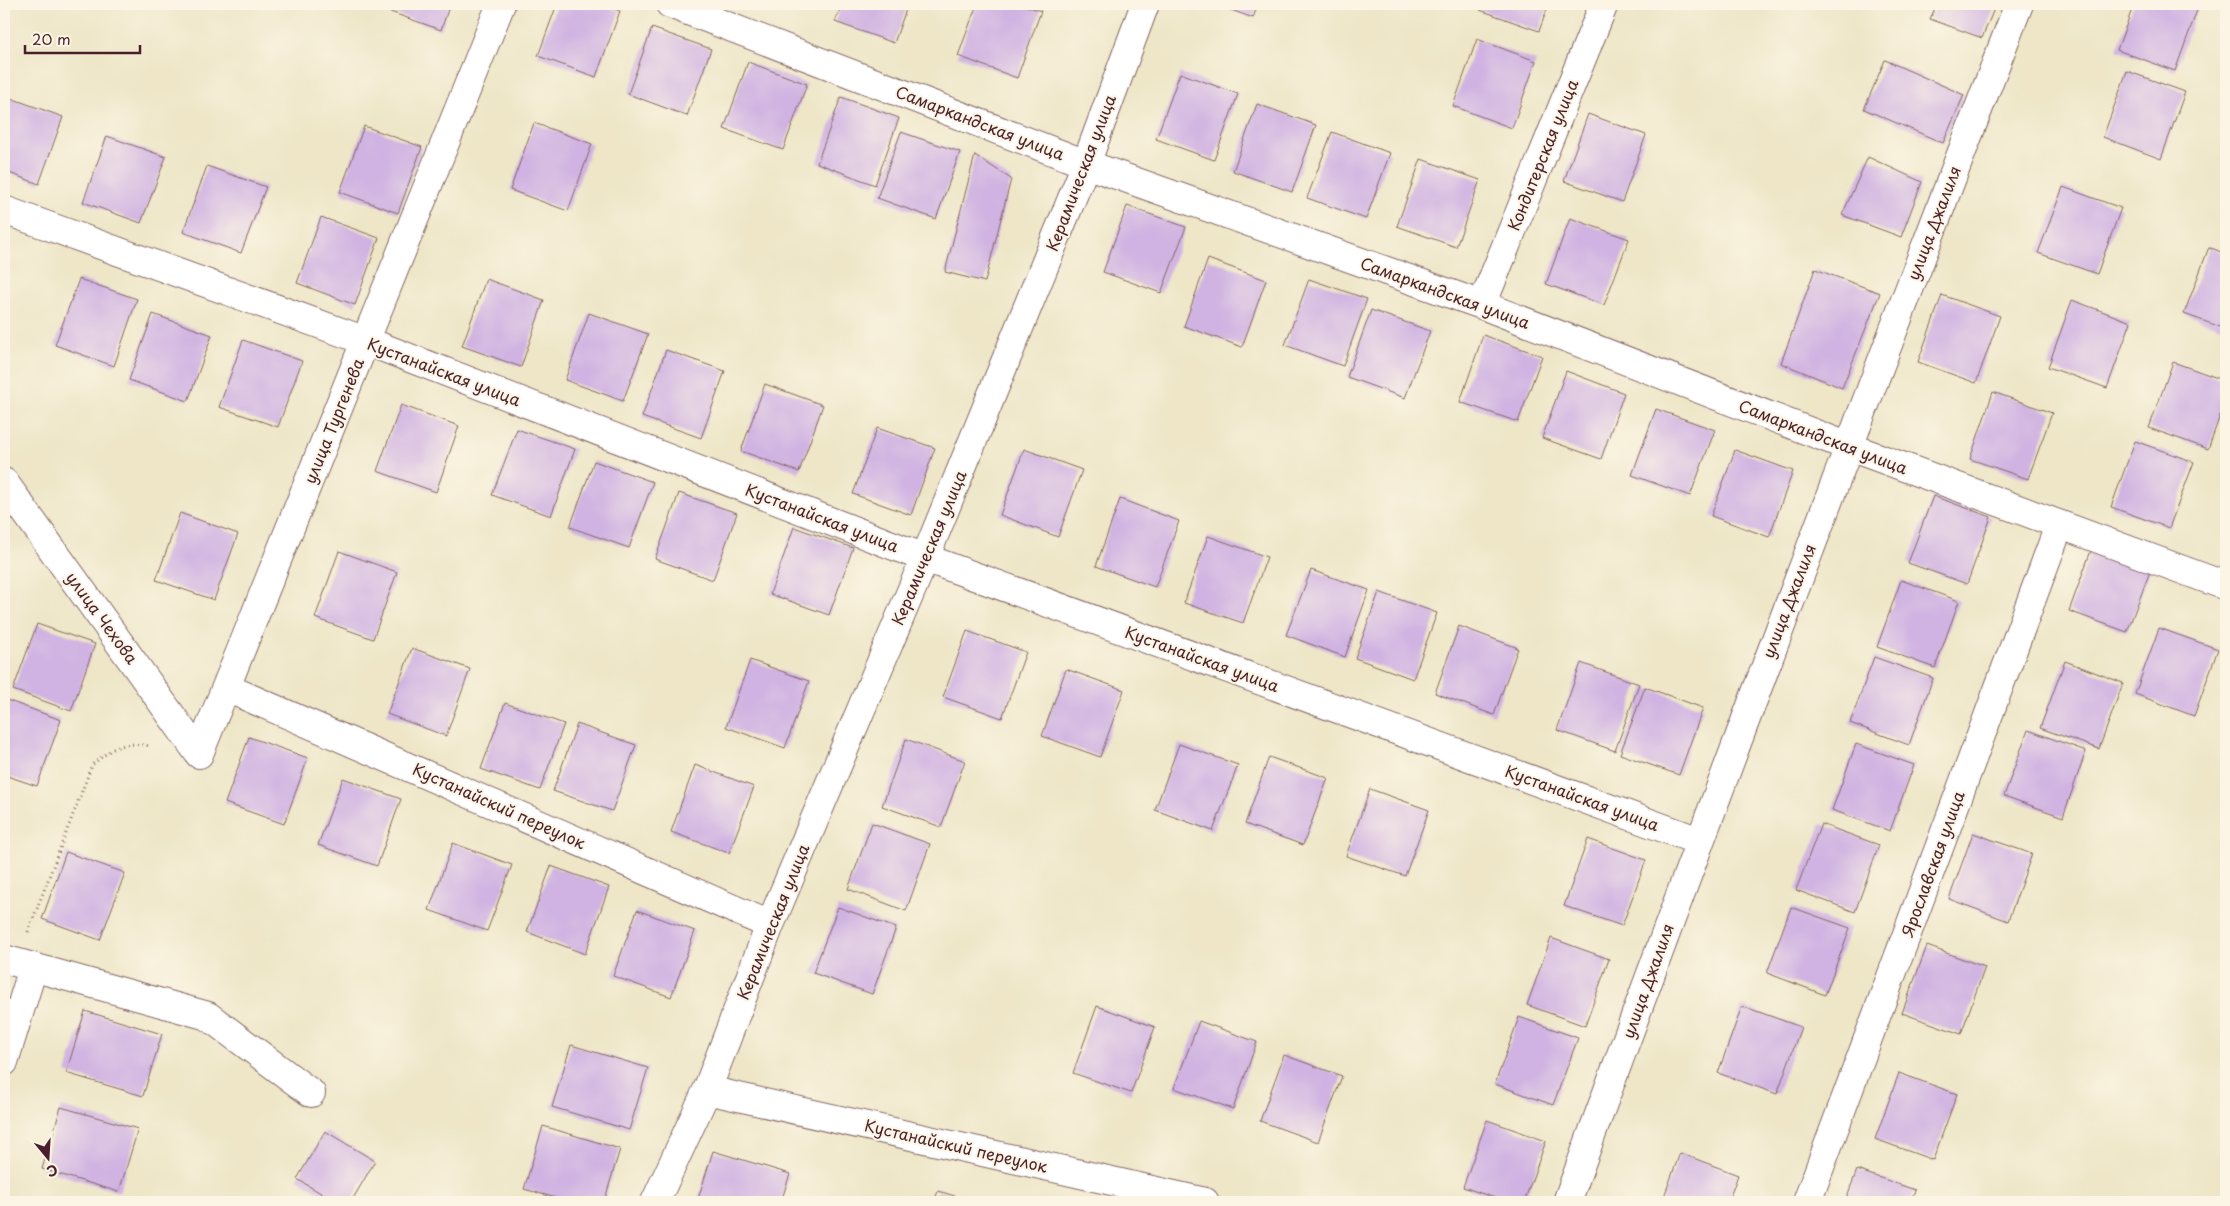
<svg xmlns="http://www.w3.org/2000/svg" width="2230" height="1206" font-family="'Playpen Sans',sans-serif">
<rect width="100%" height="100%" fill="#fcf5e5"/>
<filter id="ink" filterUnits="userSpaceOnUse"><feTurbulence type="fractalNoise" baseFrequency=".02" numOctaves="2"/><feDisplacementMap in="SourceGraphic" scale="10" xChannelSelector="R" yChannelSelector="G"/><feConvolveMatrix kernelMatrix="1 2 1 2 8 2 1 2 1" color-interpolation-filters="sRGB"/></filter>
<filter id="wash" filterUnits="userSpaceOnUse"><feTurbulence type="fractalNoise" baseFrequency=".0096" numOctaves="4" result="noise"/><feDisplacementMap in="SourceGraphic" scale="20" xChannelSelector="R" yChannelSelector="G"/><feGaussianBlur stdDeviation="1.12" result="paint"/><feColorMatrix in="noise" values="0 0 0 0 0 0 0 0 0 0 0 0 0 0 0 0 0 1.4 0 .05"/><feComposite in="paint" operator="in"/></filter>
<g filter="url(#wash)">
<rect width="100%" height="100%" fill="#eee6c7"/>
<g id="blocks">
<path fill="#d0b3e2" d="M384,4H450L441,30L382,9Z
M557,4H601L620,11L596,77L538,56Z
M842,4H908L894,43L835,22Z
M977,4H1021L1041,11L1017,78L958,56Z
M1215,4H1258L1253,18Z
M1482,4H1549L1539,31L1480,10Z
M1937,4H1996L1982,38L1930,19Z
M2134,4L2199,5L2175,71L2117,50Z
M652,28L711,49L687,116L628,94Z
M1477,39L1536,61L1512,128L1453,106Z
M1885,60L1964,95L1943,143L1864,109Z
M748,62L807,84L783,150L724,129Z
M2127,71L2185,92L2161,159L2103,137Z
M1180,73L1238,94L1214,160L1156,139Z
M5,96L63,117L39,184L4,171Z
M841,97L899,118L875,185L817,163Z
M1257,104L1316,125L1292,192L1233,171Z
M1588,114L1646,135L1622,202L1564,181Z
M534,123L592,144L568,211L510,190Z
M364,126L422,147L398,213L340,192Z
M901,132L960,152L936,219L877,198Z
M1332,132L1390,153L1366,219L1307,198Z
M107,136L166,157L141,223L83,202Z
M975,155L1011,179L985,282L945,272Z
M1868,157L1922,182L1901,237L1842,215Z
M1421,159L1480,180L1456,247L1397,226Z
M207,166L266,187L241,253L183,232Z
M2063,187L2121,208L2097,274L2038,253Z
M1127,206L1186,227L1161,293L1103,272Z
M321,217L379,238L355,305L297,283Z
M1570,218L1629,239L1604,305L1546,284Z
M2209,247L2226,254V329L2184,314Z
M1208,259L1266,280L1242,347L1184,326Z
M1815,269L1880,293L1842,388L1781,363Z
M79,279L137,299L114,366L55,345Z
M486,279L544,300L521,367L462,346Z
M1309,279L1367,299L1343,366L1285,345Z
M1942,295L2000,316L1976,383L1918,362Z
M2072,300L2131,322L2107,388L2048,367Z
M1371,310L1430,331L1405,398L1347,377Z
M589,313L648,334L623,401L565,380Z
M153,314L212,335L188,401L129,380Z
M1483,335L1542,356L1518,422L1460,402Z
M243,340L302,361L278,427L219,407Z
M666,350L725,371L701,438L642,417Z
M2173,362L2226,381V399L2208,449L2149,428Z
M1566,371L1624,393L1601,459L1542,438Z
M765,384L823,405L799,472L741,451Z
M1993,392L2052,413L2028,479L1970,459Z
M401,405L459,426L436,492L377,471Z
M1656,409L1715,430L1690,496L1632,475Z
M877,428L935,448L911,515L853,494Z
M517,429L575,449L551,516L492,495Z
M2135,441L2194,462L2169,528L2111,507Z
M1024,449L1082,470L1058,537L1000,515Z
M1735,450L1793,471L1769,537L1711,516Z
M594,461L653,482L629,548L570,527Z
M679,493L737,513L713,580L655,559Z
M1933,496L1991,517L1967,584L1908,563Z
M1120,499L1179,521L1155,587L1096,566Z
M180,513L238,534L214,600L156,580Z
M794,527L853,548L829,615L770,594Z
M1208,536L1267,557L1243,623L1184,603Z
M2093,545L2152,566L2127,632L2069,611Z
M339,551L397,572L373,639L315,618Z
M1311,570L1369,590L1345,657L1286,635Z
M1901,580L1959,601L1935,668L1877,647Z
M1379,592L1437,613L1413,679L1355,658Z
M37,624L95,644L71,711L13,690Z
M1459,626L1518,648L1494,715L1435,693Z
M2159,628L2218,649L2194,716L2135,694Z
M967,631L1026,652L1002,718L943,697Z
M412,648L470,669L446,736L387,714Z
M1874,657L1933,678L1909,745L1850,723Z
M750,660L809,681L785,748L726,727Z
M2065,661L2123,683L2099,749L2040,728Z
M1581,663L1639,684L1615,751L1557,730Z
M1066,669L1124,690L1100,757L1042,736Z
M1645,687L1703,708L1679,775L1620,754Z
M4,699L61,720L37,786L4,775Z
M505,703L564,724L540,790L481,769Z
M577,724L636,745L612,811L553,791Z
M2028,730L2086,751L2063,817L2004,796Z
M249,737L308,758L284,824L225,803Z
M906,739L965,761L941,827L882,806Z
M1179,744L1238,765L1213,831L1155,810Z
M1856,744L1914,765L1890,831L1832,810Z
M1269,757L1328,778L1303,845L1245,824Z
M695,765L754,787L729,853L671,832Z
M343,778L401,799L377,866L318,845Z
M1370,789L1429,810L1405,876L1346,856Z
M872,823L930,844L906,911L848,889Z
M1821,824L1879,845L1855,912L1796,890Z
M1973,833L2032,854L2008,921L1949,899Z
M1588,839L1646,860L1622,926L1564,906Z
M453,843L512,865L487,931L429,910Z
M66,852L125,873L100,940L42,919Z
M551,866L609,887L585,954L527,932Z
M838,907L896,928L872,994L813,973Z
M1791,907L1850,928L1825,995L1767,973Z
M637,910L695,931L671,997L613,976Z
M1551,938L1609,959L1585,1026L1527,1005Z
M1927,946L1985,967L1961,1034L1902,1013Z
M1097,1006L1155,1027L1131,1093L1073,1073Z
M1742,1006L1801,1027L1777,1094L1718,1073Z
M85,1011L162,1034L143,1096L66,1073Z
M1519,1017L1578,1038L1553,1105L1495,1084Z
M1199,1021L1257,1042L1233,1109L1174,1088Z
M571,1045L648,1068L629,1130L552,1107Z
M1284,1055L1342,1076L1318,1142L1260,1121Z
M1899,1073L1957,1094L1933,1160L1875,1139Z
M61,1107L138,1129L119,1192L42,1169Z
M1487,1120L1546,1141L1524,1202H1507L1463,1187Z
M543,1126L620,1149L604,1202H570L524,1189Z
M325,1131L375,1161L351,1202H336L297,1179Z
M713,1151L790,1174L781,1202H697Z
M1680,1153L1738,1175L1728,1202H1662Z
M1857,1170L1915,1190L1911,1202H1845Z
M938,1191L975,1202H934Z"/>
</g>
</g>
<g filter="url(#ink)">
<use href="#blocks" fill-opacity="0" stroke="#836562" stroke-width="1"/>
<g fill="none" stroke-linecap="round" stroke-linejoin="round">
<g stroke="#836562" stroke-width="30">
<path id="minor" d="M670,4L1086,164L1482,305L1847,446L2226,586
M4,210L366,341L925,558L1699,841
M1482,305L1604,4
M4,482L199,754
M227,688L770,925
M199,754L501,4
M4,959L208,1016L311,1093
M4,1062L33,968
M707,1090L1205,1202
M655,1202L707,1090L770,925L925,558L1086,164L1145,4
M1567,1202C1713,801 1865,402 2019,4
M1807,1202L2059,526"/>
</g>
<path stroke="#836562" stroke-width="3" stroke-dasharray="1 4" stroke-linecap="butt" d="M28,932L92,765C113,747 121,741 150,746"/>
<use href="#minor" stroke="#fff" stroke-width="28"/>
</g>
</g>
<g text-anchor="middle" stroke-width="4" stroke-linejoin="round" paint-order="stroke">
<g font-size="16" fill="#4a1f2b" stroke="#fcf5e5">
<text transform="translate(980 123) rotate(21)" y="6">Самаркандская улица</text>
<text transform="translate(1543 155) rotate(-68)" y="6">Кондитерская улица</text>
<text transform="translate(1081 173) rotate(-69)" y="6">Керамическая улица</text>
<text transform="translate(1934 223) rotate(-69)" y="6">улица Джалиля</text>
<text transform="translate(1445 293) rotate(20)" y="6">Самаркандская улица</text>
<text transform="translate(444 372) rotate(21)" y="6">Кустанайская улица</text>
<text transform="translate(334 421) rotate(-68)" y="6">улица Тургенева</text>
<text transform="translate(1823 437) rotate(21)" y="6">Самаркандская улица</text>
<text transform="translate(822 518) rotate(21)" y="6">Кустанайская улица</text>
<text transform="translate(929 548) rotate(-67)" y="6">Керамическая улица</text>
<text transform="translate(1789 601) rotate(-69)" y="6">улица Джалиля</text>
<text transform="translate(102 618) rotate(54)" y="6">улица Чехова</text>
<text transform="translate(1202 659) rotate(20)" y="6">Кустанайская улица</text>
<text transform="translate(1582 798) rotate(20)" y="6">Кустанайская улица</text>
<text transform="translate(499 806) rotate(24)" y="6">Кустанайский переулок</text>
<text transform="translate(1933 864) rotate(-70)" y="6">Ярославская улица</text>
<text transform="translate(773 922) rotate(-68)" y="6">Керамическая улица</text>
<text transform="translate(1648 981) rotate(-70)" y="6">улица Джалиля</text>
<text transform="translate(956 1146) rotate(13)" y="6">Кустанайский переулок</text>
</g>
</g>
<rect width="2230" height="1206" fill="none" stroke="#fcf5e5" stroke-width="20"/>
<g transform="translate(48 1158) rotate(162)" stroke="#fcf5e5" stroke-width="4" paint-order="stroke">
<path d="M0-4L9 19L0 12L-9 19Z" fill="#4a1f2b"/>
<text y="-8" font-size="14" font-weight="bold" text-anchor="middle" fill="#4a1f2b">С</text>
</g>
<path d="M25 45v8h115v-8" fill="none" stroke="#4a1f2b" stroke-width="2.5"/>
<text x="32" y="45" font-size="15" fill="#4a1f2b" stroke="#fcf5e5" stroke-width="4" paint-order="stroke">20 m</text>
</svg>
